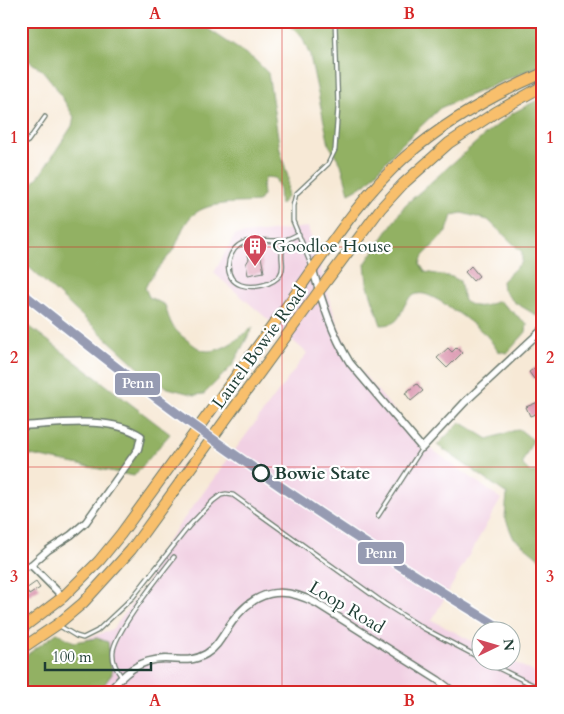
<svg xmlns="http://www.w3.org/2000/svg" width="564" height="714" font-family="Cardo,serif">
<rect width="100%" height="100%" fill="#fff"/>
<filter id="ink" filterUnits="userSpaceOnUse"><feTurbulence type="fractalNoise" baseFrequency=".02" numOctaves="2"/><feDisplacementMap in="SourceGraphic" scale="10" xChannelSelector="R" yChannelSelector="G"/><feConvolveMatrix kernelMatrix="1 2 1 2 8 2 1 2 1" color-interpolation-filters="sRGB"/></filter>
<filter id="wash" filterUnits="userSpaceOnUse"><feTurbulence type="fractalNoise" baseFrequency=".0096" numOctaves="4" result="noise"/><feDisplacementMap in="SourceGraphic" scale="20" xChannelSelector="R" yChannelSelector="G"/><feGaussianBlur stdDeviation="1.12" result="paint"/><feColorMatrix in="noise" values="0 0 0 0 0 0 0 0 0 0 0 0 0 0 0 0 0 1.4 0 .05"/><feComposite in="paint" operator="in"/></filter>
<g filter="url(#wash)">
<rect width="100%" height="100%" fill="#f7e9d6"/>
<path fill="#f1d0e3" d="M308,227L338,327L356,365L419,440L501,499L432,620L481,646L482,662L512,661L543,677V693H21V663L113,629L147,583L157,555L307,353L214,273L235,235Z"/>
<path fill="#92b164" stroke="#58774c" d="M21,21H196L255,60L268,73L280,150L288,177L287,197L280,205L279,187L275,178L266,177L262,186L263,195L258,202C234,204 200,200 186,223C181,230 179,240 175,247C166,262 152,272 145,288L149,297L165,305C170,323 172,329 187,340C193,344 200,351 208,351C225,351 240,337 253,327L232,366L204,394L195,395L168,388L141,370L21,260V198L42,172L72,126L74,117L55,86L43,71L21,55Z
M284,21H543V64L440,108L399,147L366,184L349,193L341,164L329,145L310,56L302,37Z
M543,97V317L541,318L514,302L503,290L502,281L522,262V252L488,220L462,213L452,215L447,231L423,256L420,264L425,272L452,277L460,281L464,301C478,310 484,306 499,301L527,324L526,332L507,353L498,351C494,346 491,340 486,335C475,325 439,297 424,294C419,293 414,294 410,298C398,310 404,325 381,325L367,283L365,264L405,205L487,133L513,113Z
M21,320L170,434L134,476L21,453Z
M460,422L488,439L519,429L533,440L523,461V465L530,472H543V561L513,537L505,517L507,494L437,445Z
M57,633L74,642L97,638L108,642L112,674L98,693H21V659Z"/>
<g id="blocks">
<path fill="#d992ac" d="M256,254L257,256L261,257L264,272L248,275L246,264L249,259L248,255Z
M471,266L479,276L473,281L465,272Z
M457,347L462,353L447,368L437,358L448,348L452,352Z
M543,362V373L534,379L529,372Z
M417,384L423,391L411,401L405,393Z
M543,400V411L530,416L526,407Z
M36,582L40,588L29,595L26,589Z"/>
</g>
</g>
<g filter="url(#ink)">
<use href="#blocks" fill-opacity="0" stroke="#6b796d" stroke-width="1"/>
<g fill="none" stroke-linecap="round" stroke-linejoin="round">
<g stroke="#6b796d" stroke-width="5.5">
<path id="lane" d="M21,145L28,141L45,117
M288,239C285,243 283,248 282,253C281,261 285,268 280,275C273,285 253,289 241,285C223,279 226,254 239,245C253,236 270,243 285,240C289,239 294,236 299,234
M312,267L293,221V206L296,194L328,164L335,150L338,107L335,21
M378,516L422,448
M58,625L76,636L83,638L97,631L133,597L189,526L213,501L221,495L226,494L233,495L385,604L423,628L482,659
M486,662L543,690
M121,676C116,669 112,660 113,651C116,630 159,576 174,557"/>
</g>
<g stroke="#6b796d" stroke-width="9">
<path id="street" d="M313,270C322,302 332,334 350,363L422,448L465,402L543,329
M21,426C56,424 111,415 141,436L138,449L86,522L71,535L48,550L31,565L21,568
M31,565L63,597
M108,693C123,674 139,659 165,659C181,659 190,663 206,654C218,647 224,633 232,622C255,590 282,585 316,603L438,680L455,693"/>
</g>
<g stroke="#6b796d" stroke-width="12">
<path id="primary" d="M21,629L63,597L99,561L121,534C178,455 235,377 292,299C327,250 360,197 405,157C446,121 493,95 543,73
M21,649L58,624L83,603L131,550L319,291L381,208L403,184L449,143L496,112L543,86"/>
</g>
<use href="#lane" stroke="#fff" stroke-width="3"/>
<use href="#street" stroke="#fff" stroke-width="6"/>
<use href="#primary" stroke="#f8bf6c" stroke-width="10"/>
<g stroke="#fff" stroke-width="12">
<path id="rail-1" d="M21,292C77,336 131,380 189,422C292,497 398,566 507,632"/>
</g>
<use href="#rail-1" stroke="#969bb2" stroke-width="9"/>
</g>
</g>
<path fill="none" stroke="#d62828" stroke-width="1" stroke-opacity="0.55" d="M282,21V693M21,247H543M21,467H543"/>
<defs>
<g id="building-pin" transform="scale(1.25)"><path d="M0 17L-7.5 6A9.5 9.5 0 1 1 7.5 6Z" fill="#d1495b" stroke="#fff"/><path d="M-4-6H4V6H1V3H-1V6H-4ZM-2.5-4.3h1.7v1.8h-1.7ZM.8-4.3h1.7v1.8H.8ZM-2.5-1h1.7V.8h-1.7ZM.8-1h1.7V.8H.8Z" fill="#fff"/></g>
</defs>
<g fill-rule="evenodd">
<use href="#building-pin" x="255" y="246"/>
</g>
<circle fill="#fff" stroke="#1f3d34" stroke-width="2.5" cx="261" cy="473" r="8"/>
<g text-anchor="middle" stroke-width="4.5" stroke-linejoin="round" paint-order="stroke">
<g font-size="18" fill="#1f3d34" stroke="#fff" text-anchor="start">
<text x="272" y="252">Goodloe House</text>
</g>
<g font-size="18" fill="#1f3d34" stroke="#fff">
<text transform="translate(259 347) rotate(-54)" y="6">Laurel Bowie Road</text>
<text transform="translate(347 607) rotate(31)" y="6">Loop Road</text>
</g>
<g font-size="18" font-weight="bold" fill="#1f3d34" stroke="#fff" text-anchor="start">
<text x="274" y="479">Bowie State</text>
</g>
</g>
<g stroke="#fff" stroke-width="2">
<rect x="114" y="372" width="47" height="24" rx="5" fill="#969bb2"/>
<rect x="357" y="541" width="48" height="24" rx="5" fill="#969bb2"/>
</g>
<g font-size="14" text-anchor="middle" font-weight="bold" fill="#fff">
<text x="138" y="388">Penn</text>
<text x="381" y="558">Penn</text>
</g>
<rect width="564" height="714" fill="none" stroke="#fff" stroke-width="55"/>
<g transform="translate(496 646) rotate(85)"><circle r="24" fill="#ffffff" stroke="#a5b1ae"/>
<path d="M0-4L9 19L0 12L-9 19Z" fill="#d1495b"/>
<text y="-8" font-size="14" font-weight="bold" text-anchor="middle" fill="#1f3d34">N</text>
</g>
<path d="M45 662v8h106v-8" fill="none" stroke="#1f3d34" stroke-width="2.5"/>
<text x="52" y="662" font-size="15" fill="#1f3d34" stroke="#ffffff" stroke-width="4" paint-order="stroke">100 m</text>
<rect x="28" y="28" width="508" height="658" fill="none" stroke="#d62828" stroke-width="2"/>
<g font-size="16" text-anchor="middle" font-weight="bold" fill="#d62828">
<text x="155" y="19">A</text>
<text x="409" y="19">B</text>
<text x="14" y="143">1</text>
<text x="550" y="143">1</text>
<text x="14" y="363">2</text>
<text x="550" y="363">2</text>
<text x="14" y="582">3</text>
<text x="550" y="582">3</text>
<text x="155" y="706">A</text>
<text x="409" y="706">B</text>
</g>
</svg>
